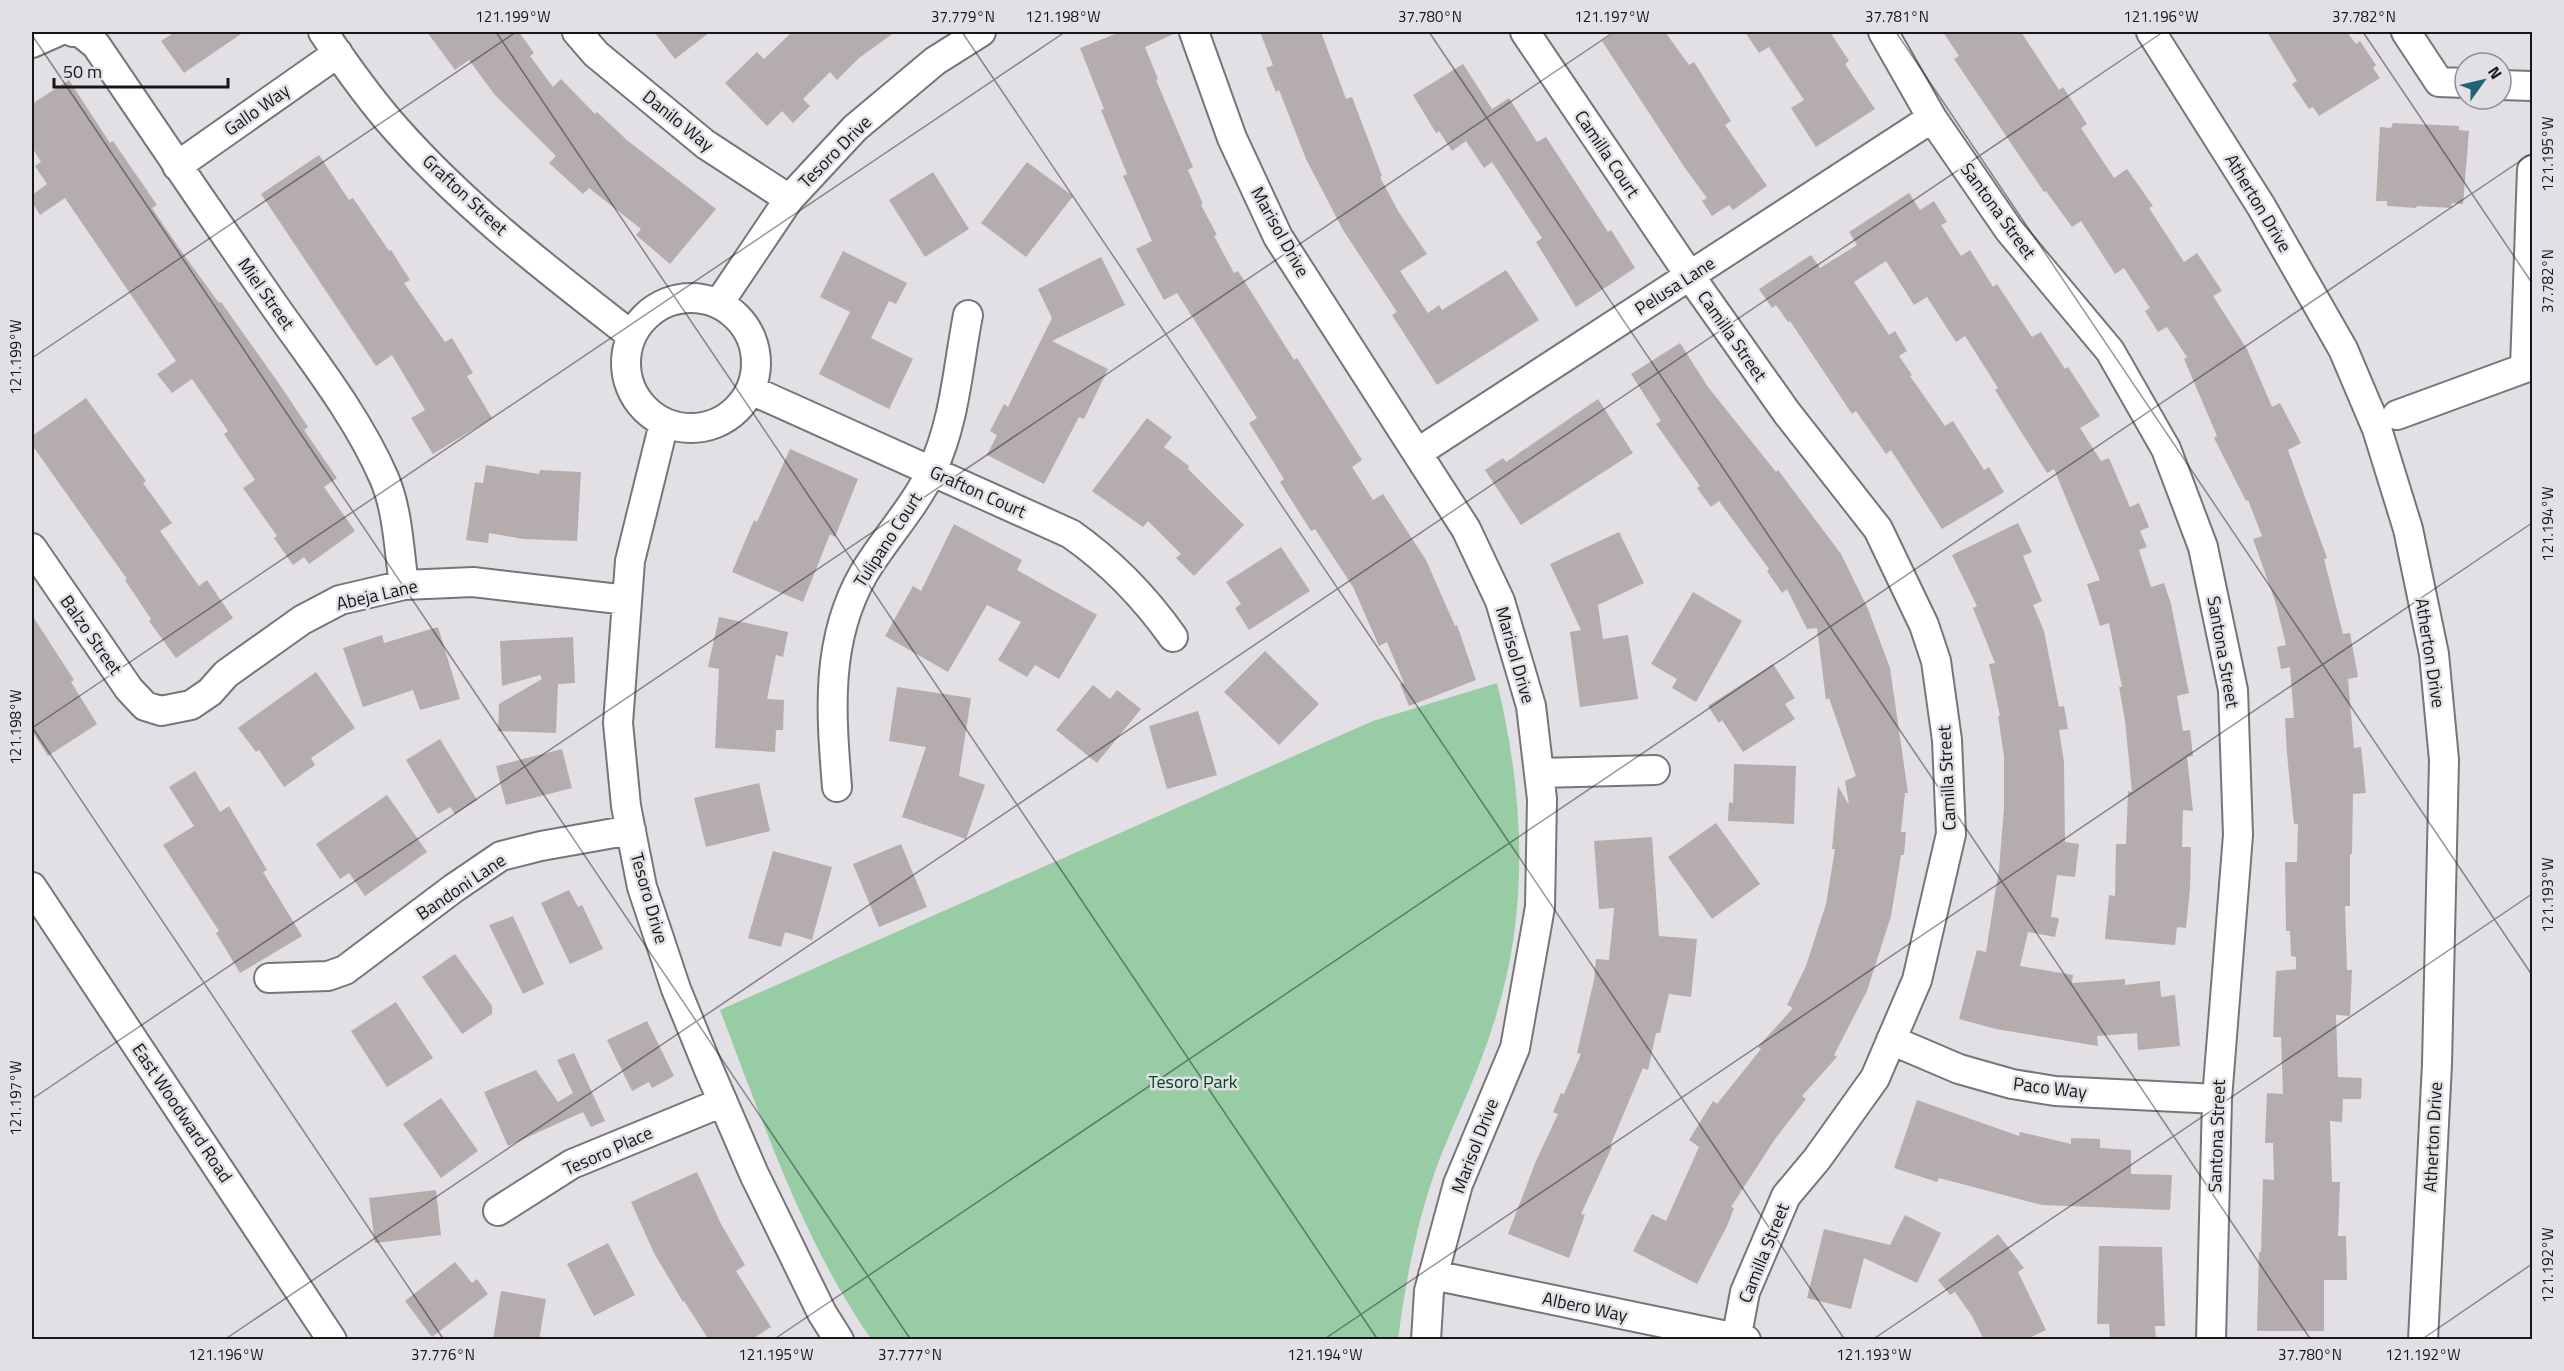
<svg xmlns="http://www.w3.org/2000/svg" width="2564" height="1371" font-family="'Titillium Web',sans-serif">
<rect width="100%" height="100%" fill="#e2dfe5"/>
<path fill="#97cca4" d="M1497,683C1524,793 1530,910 1495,1019C1480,1069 1457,1115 1438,1163C1417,1220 1406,1279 1398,1339H871C802,1239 763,1122 720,1010L1373,721Z"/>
<path fill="#b5adad" d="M175,32H244L184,73L161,41Z
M427,32H519L534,53L530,56L553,87L561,79L595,114L597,112L628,141L716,209L670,264L636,235L641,229L589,188L583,194L549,163L556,156L495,95L469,60L455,70Z
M654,32H710L675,59Z
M792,32H895L859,58L837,80L830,72L803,99L810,106L793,123L782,111L767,126L725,83L757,52L764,59Z
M1120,32H1178L1145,47L1158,79L1156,80L1193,167L1188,170L1203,204L1201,205L1217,235L1214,236L1234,273L1238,271L1294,360L1297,358L1362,460L1352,467L1373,500L1383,494L1426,560L1455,626L1457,625L1476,680L1409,706L1400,684L1404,683L1387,642L1379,646L1353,587L1315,529L1311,531L1280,482L1284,479L1249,423L1257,418L1177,293L1164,300L1136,249L1152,241L1123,176L1127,174L1101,110L1104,109L1080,48Z
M1260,32H1321L1346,99L1352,97L1382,176L1380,177L1398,211L1427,254L1400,271L1428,313L1439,305L1442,310L1506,270L1539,320L1437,385L1392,315L1397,312L1343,230L1306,159L1279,90L1276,92L1266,68L1273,65Z
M1616,32H1665L1689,65L1694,62L1731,121L1725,125L1767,186L1733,210L1729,205L1712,216L1702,201L1707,198L1685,168L1602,41Z
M1745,32H1830L1849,61L1845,64L1875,109L1816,147L1791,108L1804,100L1769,47L1759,53Z
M1943,32H2021L2059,90L2063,87L2087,124L2081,128L2114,178L2127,169L2153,206L2149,208L2184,262L2197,253L2222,291L2213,296L2247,349L2272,407L2280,403L2301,443L2288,450L2327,558L2324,559L2343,634L2350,633L2358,677L2348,679L2354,748L2361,747L2366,793L2353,794L2352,854H2350V906H2345L2347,970H2352L2350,1016L2336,1015L2338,1077L2362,1078L2361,1099H2343L2342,1122L2330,1121L2332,1182H2340L2338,1236H2346L2347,1280H2324V1331H2257L2259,1252H2261L2263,1179L2274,1180L2273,1143H2265L2267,1093L2283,1094L2281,1037H2273L2276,971L2296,969V957L2291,956L2290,931H2286L2285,862H2297L2298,824H2294L2287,754L2285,718H2294L2290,667L2281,669L2277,647L2286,645L2276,604L2253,539L2262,536L2248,500L2246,501L2214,438L2217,436L2184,359L2187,357L2167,327L2158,332L2145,311L2150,308L2124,268L2115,274L2081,221L2072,227L2046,191L2044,192L1954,59L1959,56Z
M2267,32H2347L2356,44L2360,41L2376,65L2373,68L2380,78L2319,116L2313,107L2309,109L2292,84L2297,81Z
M1463,64L1492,109L1509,98L1537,142L1546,137L1608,232L1611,230L1635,268L1576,307L1536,242L1542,238L1492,162L1484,168L1466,141L1452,151L1439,131L1436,133L1413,95Z
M69,80L110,143L113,141L157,205L152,208L179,248L219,303L221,302L280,385L308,427L304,430L337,478L324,487L355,531L309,564L304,557L293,565L274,538L277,536L243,488L255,480L224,434L228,431L192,379L172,393L157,374L176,361L65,198L40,215L32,202V195L47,184L35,166L41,162L32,147V104Z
M2393,123L2459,126V130L2469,131L2463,204L2452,203L2451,208L2417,206L2416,208L2387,206V201H2376L2380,127L2391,128Z
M319,155L349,200L353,198L389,251L391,250L410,280L404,283L445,342L452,338L473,373L467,376L492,418L433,454L411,418L425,410L392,355L376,366L261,194Z
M1027,162L1073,196L1026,257L981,223Z
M933,172L969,229L925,257L889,200Z
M1909,193L1920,210L1934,201L1947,222L1941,225L1961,256L1970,250L1993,287L1997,284L2032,337L2041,332L2065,369L2068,367L2100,416L2080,428L2101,461L2109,458L2130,507L2139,503L2149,527L2140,531L2147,547L2139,550L2151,587L2164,583L2171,604L2189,693L2177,696L2183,731L2190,730L2193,756L2187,757L2193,811L2183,810L2182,847H2191L2190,889L2186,928L2177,927L2175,945L2105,939L2109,895L2115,896L2116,844H2126L2128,791L2132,792L2125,720L2119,687H2122L2109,623L2100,626L2087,584L2100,580L2054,469L2047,473L1995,390L1998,388L1965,336L1956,342L1927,297L1914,305L1886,261L1854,282L1889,335L1895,331L1907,351L1899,356L1912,375L1910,376L1945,426L1953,421L1984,470L1989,467L2004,492L1942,529L1891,450L1886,454L1856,411L1852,414L1790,321L1788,322L1776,305L1772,308L1759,289L1811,255L1820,268L1857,245L1849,232Z
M843,251L907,283L896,304L889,301L871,338L913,359L889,409L819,374L850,312L820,297Z
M1101,257L1125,305L1052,341L1108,369L1084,419L1079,417L1044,484L987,455L997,435L990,431L1004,404L1008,407L1052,318L1038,289Z
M1680,343L1708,387L1776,472L1778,470L1841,554L1868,609L1890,668L1908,793H1905L1901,832H1906L1904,855H1901L1891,916L1867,991L1834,1055L1837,1057L1802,1096L1806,1099L1775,1139L1731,1207L1734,1208L1727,1226L1697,1284L1633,1251L1652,1214L1666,1221L1699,1147L1689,1140L1713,1101L1717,1104L1761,1049L1758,1047L1793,1008L1787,1005L1806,966L1826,904L1835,849H1832L1838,786L1849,805L1845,781L1856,776L1829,698L1826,700L1817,628L1807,629L1787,589L1782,593L1767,571L1769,569L1719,501L1711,507L1697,488L1700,486L1656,424L1661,421L1631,374Z
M86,398L146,481L143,483L172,523L160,531L199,586L207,580L233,618L176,658L149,621L151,619L125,580L127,579L32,445V436Z
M1598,399L1633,453L1521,525L1485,470L1503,458L1506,462Z
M1147,418L1172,437L1164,447L1189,466L1188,469L1244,525L1194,576L1176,558L1181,554L1148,521L1143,527L1092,491Z
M790,449L858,479L835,537L830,534L803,602L732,572L754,520L757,522Z
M486,465L539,474L540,470L581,472L577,541L523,539L489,533L488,543L466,540L475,482L483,483Z
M2018,523L2032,552L2023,556L2042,601L2033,605L2044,631L2059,707L2064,706L2068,729L2059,730L2064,762L2065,842L2079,844L2075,877L2057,875L2051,917L2059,918L2055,937L2028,932L2020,966L2073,975L2072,983L2125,979V985L2160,981L2161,997L2175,995L2180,1046L2138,1050L2137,1033L2097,1036L2098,1046L1996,1029L1959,1019L1977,950L1986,952L1999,869L2004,808V757L1998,716H2000L1989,664L1995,663L1973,608L1977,606L1952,555Z
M954,524L1022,560L1017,570L1097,615L1059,679L1035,665L1027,677L998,660L1021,622L987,605L948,672L885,636L913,586L921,591Z
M1619,532L1644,583L1598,605L1603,639L1628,635L1638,699L1580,707L1570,632L1581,630L1550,564Z
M1281,547L1310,591L1249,630L1235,608L1241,604L1226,582Z
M1693,592L1742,621L1696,702L1672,688L1677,679L1651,664Z
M32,615L74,680L71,682L97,724L48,756L32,731Z
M719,617L788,632L783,657L776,655L767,699L784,700L783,730H776L775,752L715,748L719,669L708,667Z
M438,627L460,699L420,710L413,690L363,707L343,648L382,635L384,643Z
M573,637L575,683L558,684L556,733L498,731L499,704L542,679L540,675L502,686L500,641Z
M1265,651L1319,704L1279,745L1224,692Z
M1773,664L1795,698L1785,704L1795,719L1743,752L1722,720L1719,723L1708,706Z
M316,672L355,728L311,758L315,765L284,787L259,750L256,752L238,728Z
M1093,685L1110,699L1117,690L1141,709L1097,763L1056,730Z
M897,687L971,698L959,776L985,785L966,839L902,817L926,747L889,741Z
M1198,711L1217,775L1167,789L1149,726Z
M440,739L477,800L455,814L450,807L438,814L406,760Z
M562,749L572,788L506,805L496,766Z
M1734,764L1796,766L1794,824L1728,821L1729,802L1733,803Z
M195,771L220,812L229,806L267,870L263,872L302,936L240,973L216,933L219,931L163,845L194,826L169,787Z
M759,783L770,831L706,847L694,798Z
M387,795L427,852L365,896L349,873L340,879L316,844Z
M1716,823L1760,884L1712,919L1668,857Z
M1652,837L1659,936L1697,939L1691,997L1669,994L1660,1033H1656L1648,1070L1643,1068L1610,1146L1612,1147L1581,1214L1585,1215L1569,1258L1508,1234L1536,1161L1558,1114L1553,1112L1561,1093L1564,1094L1581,1054L1577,1053L1594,980L1596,959L1609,960L1614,908L1599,909L1594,841Z
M901,844L927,907L879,927L853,864Z
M773,851L832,867L812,940L785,932L781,947L748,938Z
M569,890L578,907L582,905L603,949L570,964L541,903Z
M513,916L544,984L523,994L489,925Z
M455,954L492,1006V1014L462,1034L422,977Z
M396,1002L433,1058L387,1087L351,1031Z
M647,1021L674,1076L652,1088L649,1082L632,1091L607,1040Z
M574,1053L605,1121L591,1127L583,1112L508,1146L484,1092L536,1070L558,1102L573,1093L557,1060Z
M441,1098L478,1151L441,1178L403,1124Z
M1917,1100L2019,1136L2020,1132L2071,1144V1138L2100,1139V1148L2131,1150V1174L2172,1175L2170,1210L2042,1205L1939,1178L1937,1182L1894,1168Z
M697,1172L721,1224L745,1265L736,1271L771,1327L751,1340H709L684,1301L683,1302L654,1253L631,1202Z
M436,1190L441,1235L375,1243L369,1198Z
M1905,1215L1941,1233L1917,1283L1864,1258L1851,1309L1807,1298L1824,1229L1890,1245Z
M1998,1234L2024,1268L2018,1272L2046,1330L2025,1340H1984L1972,1316L1955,1292L1950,1295L1938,1280Z
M608,1243L635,1295L594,1316L567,1264Z
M2099,1246L2162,1247L2165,1326H2155L2156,1340H2110L2109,1324H2097Z
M455,1262L472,1283L477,1279L488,1294L432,1337L405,1301Z
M501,1291L546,1299L539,1340H493Z"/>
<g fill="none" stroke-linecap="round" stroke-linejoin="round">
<g stroke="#77757a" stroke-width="32">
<path id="minor" d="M73,32H80L96,45C154,131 212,216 271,301C310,357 356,414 384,478C398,510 399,551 404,585
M323,32C346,66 370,100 397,130C466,208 549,271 631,335
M577,32L596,54L705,144L789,199
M1194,32L1232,138L1278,237L1466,529L1500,601L1531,706L1542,799L1540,907L1515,1048L1458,1184L1429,1291L1426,1340
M1525,32L1690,276L1787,413L1878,529L1924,625L1936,661L1947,740L1951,834L1917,980L1875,1078L1817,1159L1786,1196L1745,1292L1736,1340
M1883,32L1932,118L2009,230L2110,351L2166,449L2203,547L2233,690L2238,835L2217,1099L2211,1340
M2151,32L2261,206L2343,349L2377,429L2408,529L2434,654L2444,760L2437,1064L2423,1340
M2406,32L2439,82L2465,83
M32,43L57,32
M2501,85L2532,86
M177,166L338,53
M626 363a65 65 0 1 1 130 0a65 65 0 1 1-130 0Z
M719,303L789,199L855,128L935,61L981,32
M751,390L1071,534C1112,563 1144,596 1173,637
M2397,415L2525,368L2532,170
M664,423L630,561L618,723L626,806L642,887L676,989L709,1070L754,1174L822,1313L839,1340
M1417,453L1932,118
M32,548L129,689L145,706L161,711L191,705L210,692L226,674L302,620L340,600L404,585L473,582L627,600
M1539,773L1655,770
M837,787C831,713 825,640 864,573C885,538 914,508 932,470C955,422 958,366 968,315
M32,887L332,1340
M269,978L328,976L345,970L454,888L501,856L541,846L631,830
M1891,1040L1959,1069L2012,1084L2055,1091L2217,1099
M498,1211L572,1164L723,1102
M1433,1275L1746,1340"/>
</g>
<use href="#minor" stroke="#fff" stroke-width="28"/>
</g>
<path fill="none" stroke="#171618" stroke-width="1.5" stroke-opacity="0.45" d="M496,32L1378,1340M962,32L1845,1340M1429,32L2311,1340M1896,32L2532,975M2363,32L2532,283M32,35L911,1340M32,358L516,32M32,727L444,1340M32,728L1065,32M32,1099L1614,32M224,1340L2163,32M773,1340L2532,153M1323,1340L2532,523M1872,1340L2532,894M2421,1340L2532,1264"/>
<g text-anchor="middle" stroke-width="5" stroke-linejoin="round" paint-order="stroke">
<g font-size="18" fill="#171618" stroke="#e2dfe5">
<text transform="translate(257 110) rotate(-35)" y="6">Gallo Way</text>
<text transform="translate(678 121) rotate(39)" y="6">Danilo Way</text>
<text transform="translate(835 152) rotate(-45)" y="6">Tesoro Drive</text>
<text transform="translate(1607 154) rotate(56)" y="6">Camilla Court</text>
<text transform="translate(465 195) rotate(43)" y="6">Grafton Street</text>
<text transform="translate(2258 203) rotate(59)" y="6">Atherton Drive</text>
<text transform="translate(1998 211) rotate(54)" y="6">Santona Street</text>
<text transform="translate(1280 232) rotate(61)" y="6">Marisol Drive</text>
<text transform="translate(1675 286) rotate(-33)" y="6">Pelusa Lane</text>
<text transform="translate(266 294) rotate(55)" y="6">Miel Street</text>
<text transform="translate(1732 336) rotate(55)" y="6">Camilla Street</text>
<text transform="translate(978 492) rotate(24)" y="6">Grafton Court</text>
<text transform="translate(888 540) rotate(-57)" y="6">Tulipano Court</text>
<text transform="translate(377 595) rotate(-13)" y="6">Abeja Lane</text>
<text transform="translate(91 635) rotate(55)" y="6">Balzo Street</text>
<text transform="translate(2223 652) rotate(80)" y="6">Santona Street</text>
<text transform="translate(2430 653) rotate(81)" y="6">Atherton Drive</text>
<text transform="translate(1515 655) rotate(74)" y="6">Marisol Drive</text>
<text transform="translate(1947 778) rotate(-93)" y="6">Camilla Street</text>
<text transform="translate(461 887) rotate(-34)" y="6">Bandoni Lane</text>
<text transform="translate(649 898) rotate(74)" y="6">Tesoro Drive</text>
<text transform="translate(2050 1088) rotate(7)" y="6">Paco Way</text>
<text transform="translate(182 1113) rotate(56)" y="6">East Woodward Road</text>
<text transform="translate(2217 1136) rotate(-88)" y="6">Santona Street</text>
<text transform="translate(2433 1137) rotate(-87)" y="6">Atherton Drive</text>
<text transform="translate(1475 1146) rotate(-69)" y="6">Marisol Drive</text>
<text transform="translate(608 1151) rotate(-24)" y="6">Tesoro Place</text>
<text transform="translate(1764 1253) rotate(-68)" y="6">Camilla Street</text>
<text transform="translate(1585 1307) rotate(12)" y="6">Albero Way</text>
</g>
<g font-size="18" fill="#014620" stroke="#e2dfe5">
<text x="1193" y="1088">Tesoro Park</text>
</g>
</g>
<rect width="2564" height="1371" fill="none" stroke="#e2dfe5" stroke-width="66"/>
<g transform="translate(2483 81) rotate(56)"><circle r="28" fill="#e2dfe5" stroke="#918f93" stroke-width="1.5"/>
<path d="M0-4.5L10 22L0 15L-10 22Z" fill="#216477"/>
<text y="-9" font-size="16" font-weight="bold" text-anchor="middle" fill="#171618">N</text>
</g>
<path d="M54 78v9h174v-9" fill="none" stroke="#171618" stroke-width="3"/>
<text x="63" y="78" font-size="18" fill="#171618" stroke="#e2dfe5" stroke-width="4.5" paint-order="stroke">50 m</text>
<rect x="33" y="33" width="2498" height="1305" fill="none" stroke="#171618" stroke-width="2"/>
<g font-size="15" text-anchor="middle" fill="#171618">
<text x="513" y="22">121.199°W</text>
<text x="963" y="22">37.779°N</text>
<text x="1063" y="22">121.198°W</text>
<text x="1430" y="22">37.780°N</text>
<text x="1612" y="22">121.197°W</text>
<text x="1897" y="22">37.781°N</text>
<text x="2161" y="22">121.196°W</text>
<text x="2364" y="22">37.782°N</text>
<text transform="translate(2548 154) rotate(-90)" y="5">121.195°W</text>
<text transform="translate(2548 281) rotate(-90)" y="5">37.782°N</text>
<text transform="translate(16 357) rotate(-90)" y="5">121.199°W</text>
<text transform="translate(2548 524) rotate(-90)" y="5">121.194°W</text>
<text transform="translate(16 727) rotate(-90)" y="5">121.198°W</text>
<text transform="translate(2548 895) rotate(-90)" y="5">121.193°W</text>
<text transform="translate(16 1098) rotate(-90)" y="5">121.197°W</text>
<text transform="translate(2548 1265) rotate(-90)" y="5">121.192°W</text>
<text x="226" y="1360">121.196°W</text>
<text x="443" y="1360">37.776°N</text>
<text x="776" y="1360">121.195°W</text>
<text x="910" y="1360">37.777°N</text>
<text x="1325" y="1360">121.194°W</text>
<text x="1874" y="1360">121.193°W</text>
<text x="2310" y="1360">37.780°N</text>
<text x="2423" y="1360">121.192°W</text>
</g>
</svg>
